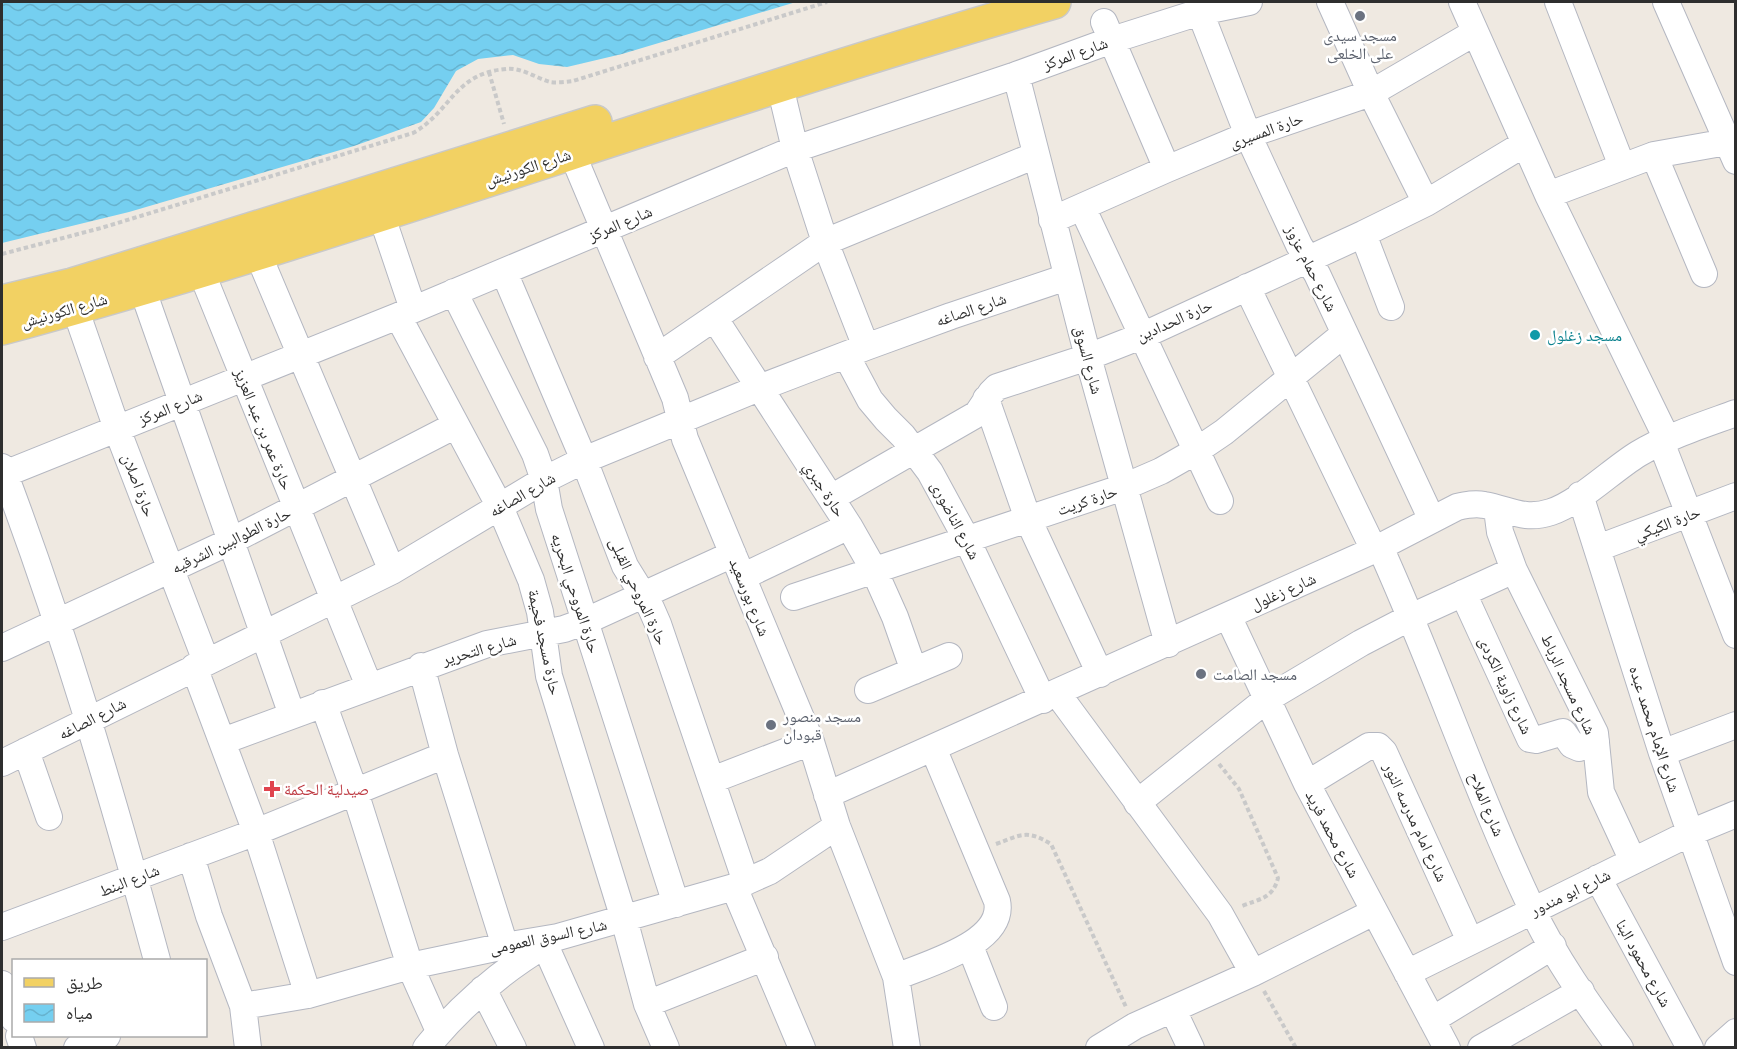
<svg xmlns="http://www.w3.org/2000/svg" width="1737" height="1049" font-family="'IBM Plex Sans','Noto Naskh Arabic',sans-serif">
<defs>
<pattern id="water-waves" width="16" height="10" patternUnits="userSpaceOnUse" patternTransform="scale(1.5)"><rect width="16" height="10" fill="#75cff0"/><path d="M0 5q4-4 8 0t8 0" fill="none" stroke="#66b2ce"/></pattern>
</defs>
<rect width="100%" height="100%" fill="#efe9e1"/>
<path fill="url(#water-waves)" d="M2,2H796L622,54L567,67L539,64L513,55L478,59L456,71L434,108L421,122L354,146L129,212L2,243Z"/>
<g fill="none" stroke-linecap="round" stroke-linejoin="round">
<g stroke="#b4b7c1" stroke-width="28">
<path id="minor" d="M1330,2L1371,93L1426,203
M1462,2L1548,195L1667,439
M1558,2L1622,166
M1666,2L1736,161
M1200,12L1248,135L1299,245L1317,274L1432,520
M1104,22L1167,169
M1016,75L1088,357L1168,644
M780,86L795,149L825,242L866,347
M572,153L675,398L685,439L811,742L837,826L896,977L907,1048
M1654,155L1704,274
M1548,195L1654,155L1727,142L1736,139
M1082,207L1220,501
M381,214L413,309
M1052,220L1167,169L1248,135L1371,93L1474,33
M1363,234L1391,307
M258,254L392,571
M201,271L369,686
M504,272L584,460L625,566L651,608L658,624L746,882
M1247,287L1374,550
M142,288L292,715
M454,292L535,454L544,480L549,509L676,904
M75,308L117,429L206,661
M398,316L500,507L531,580L540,612L549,676L624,919L647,1004L666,1048
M715,319L849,526L874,570L895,617L914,671
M846,355L870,400L886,419L903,436L930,472L967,540L1043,700
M657,357L825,242L1036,155
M986,399L1028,519L1100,674
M1661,442L1736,635
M2,467C63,628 112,794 157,960
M2,475L398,316L795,149L1016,75L1112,40L1200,12L1249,2
M1580,495L1662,753L1736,962
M831,498L977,414L991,393L997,387L1088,357L1144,335L1363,234L1426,203L1524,144
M1497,509L1500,532L1514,570L1595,733L1601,792L1633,861
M1380,547C1434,666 1476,791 1532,909C1555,958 1588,1004 1620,1048
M1598,548L1736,496
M742,577L849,526
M1463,593L1530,739L1536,740L1563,732L1572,745L1579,748L1596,741
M794,597L1124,487L1161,471L1196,451L1224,432L1344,334
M1228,616L1307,784L1447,1048
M2,648L231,541L456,425
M421,666L445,755L505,946
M194,667L256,832L308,995
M868,690L949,656
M1057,693L1220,914L1253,973
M323,703L355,792L410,966L439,1031
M223,741L487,644L564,629L586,621L733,554
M26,751L49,817
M1662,753L1736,725
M2,763L392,571L544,480L584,460L759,388L866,347L951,316L1067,277
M712,780L811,742
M1307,784L1369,746H1378L1384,752L1470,941
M827,795L1374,550L1457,507C1466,505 1475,503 1484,505C1509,509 1523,521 1551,512C1579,503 1612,470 1638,454C1668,436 1703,425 1736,413
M1137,803L1267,699L1361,643L1411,617L1514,570
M191,856L209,916L243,1006L248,1048
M1598,878L1690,1048
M734,887L802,1048
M2,927L256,832L445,755
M545,945L591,1048
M970,946L994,1007
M1407,973L1690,833L1736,814
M896,977C926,964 1006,943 997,901L933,748
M2,984L14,1019
M483,989L513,1048
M647,1004L765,957
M243,1006L308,995L410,966L505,946L558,937L734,887L770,871L837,826
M1173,1010L1191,1048
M1432,1020L1553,946
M19,1036L23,1048
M77,1048L107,1036
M426,1048C461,1005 501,971 548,943
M1099,1048L1135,1026L1253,973L1374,912
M1481,1048L1581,991
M1718,1048L1736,1032"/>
</g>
<g stroke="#c9c9c9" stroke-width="36">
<path id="major" d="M2,302L72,285L134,266L595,122
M2,328C356,232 701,103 1054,2"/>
</g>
<path stroke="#c9c9c9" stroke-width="4" stroke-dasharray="4.5 3" stroke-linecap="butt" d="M489,72L504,124
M2,254L101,228L413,133C451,112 454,73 506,69C521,67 536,78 550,82C557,83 566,82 573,81L827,2
M1219,764L1239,789L1278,878C1273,898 1260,899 1242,906
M996,844C1021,835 1026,829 1051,844L1126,1007
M1264,991L1296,1048"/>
<use href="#minor" stroke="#fff" stroke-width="26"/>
<use href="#major" stroke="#f2d163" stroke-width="33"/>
</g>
<g fill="#6b7280" stroke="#fff" stroke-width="2">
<circle cx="1360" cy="16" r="6"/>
<circle cx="1201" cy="674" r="6"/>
<circle cx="771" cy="725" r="6"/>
</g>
<circle fill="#0f9aa8" stroke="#fff" stroke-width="2" cx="1535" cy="335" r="6"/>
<path fill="#e0444e" stroke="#fff" stroke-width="2" d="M269 780h6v6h6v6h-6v6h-6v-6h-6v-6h6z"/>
<g text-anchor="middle" stroke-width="5" stroke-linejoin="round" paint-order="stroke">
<g font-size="16" fill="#5b616d" stroke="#fff" text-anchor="start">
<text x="1360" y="41" text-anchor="middle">مسجد سيدى<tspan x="1360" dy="18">على الخلعى</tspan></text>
<text x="1213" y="680">مسجد الصامت</text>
<text x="783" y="722">مسجد منصور<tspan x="783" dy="18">قبودان</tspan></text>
</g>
<g font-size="16" fill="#2e2e2e" stroke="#fff">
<text transform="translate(1075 53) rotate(-20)" y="6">شارع المركز</text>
<text transform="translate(1266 130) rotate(-20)" y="6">حارة المسيرى</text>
<text transform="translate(528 167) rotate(-18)" y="6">شارع الكورنيش</text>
<text transform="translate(620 223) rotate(-23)" y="6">شارع المركز</text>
<text transform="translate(1312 268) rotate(63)" y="6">شارع حمام عزوز</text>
<text transform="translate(971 309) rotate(-19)" y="6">شارع الصاغه</text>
<text transform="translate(64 310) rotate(-16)" y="6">شارع الكورنيش</text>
<text transform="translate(1174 320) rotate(-24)" y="6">حارة الحدادين</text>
<text transform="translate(1089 360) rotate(75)" y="6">شارع السوق</text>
<text transform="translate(170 407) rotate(-22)" y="6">شارع المركز</text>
<text transform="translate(264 429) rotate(68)" y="6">حارة عمر بن عبد العزيز</text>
<text transform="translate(139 485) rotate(69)" y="6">حارة اصلان</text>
<text transform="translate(825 489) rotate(57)" y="6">حارة جبري</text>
<text transform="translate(522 494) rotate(-30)" y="6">شارع الصاغه</text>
<text transform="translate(1087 500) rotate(-19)" y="6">حارة كريت</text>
<text transform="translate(956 520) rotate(62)" y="6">شارع الناضورى</text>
<text transform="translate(1667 523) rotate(-21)" y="6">حارة الكيكي</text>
<text transform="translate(231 540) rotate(-26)" y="6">حارة الطوالبين الشرقيه</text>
<text transform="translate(639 591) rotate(65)" y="6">حارة المروحي القبلى</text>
<text transform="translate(1283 591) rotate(-24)" y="6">شارع زغلول</text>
<text transform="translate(576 593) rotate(72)" y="6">حارة المروحي البحريه</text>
<text transform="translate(750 597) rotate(68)" y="6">شارع بورسعيد</text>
<text transform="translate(545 642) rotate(78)" y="6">حارة مسجد فحيمة</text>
<text transform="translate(479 649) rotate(-16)" y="6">شارع التحرير</text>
<text transform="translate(1569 684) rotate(65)" y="6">شارع مسجد الرباط</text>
<text transform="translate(1506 685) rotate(65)" y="6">شارع زاوية الكردى</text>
<text transform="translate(92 718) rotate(-27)" y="6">شارع الصاغه</text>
<text transform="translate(1655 729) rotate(72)" y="6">شارع الإمام محمد عبده</text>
<text transform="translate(1487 804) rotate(67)" y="6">شارع الملاح</text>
<text transform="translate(1416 822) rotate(65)" y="6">شارع امام مدرسه النور</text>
<text transform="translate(1333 834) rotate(62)" y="6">شارع محمد فريد</text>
<text transform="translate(129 880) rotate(-21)" y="6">شارع البنط</text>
<text transform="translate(1570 892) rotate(-26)" y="6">شارع ابو مندور</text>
<text transform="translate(548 936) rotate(-12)" y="6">شارع السوق العمومى</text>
<text transform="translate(1644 963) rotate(61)" y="6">شارع محمود البنا</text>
</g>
<g font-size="16" fill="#0d838f" stroke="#fff" text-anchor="start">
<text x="1547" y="341">مسجد زغلول</text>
</g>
<g font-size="16" fill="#be3a42" stroke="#fff" text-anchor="start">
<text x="284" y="795">صيدلية الحكمة</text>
</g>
</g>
<rect width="1737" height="1049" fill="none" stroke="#2e2e2e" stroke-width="6"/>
<rect x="12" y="959" width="195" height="78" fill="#ffffff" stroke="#ababab" stroke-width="1.5"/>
<rect x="24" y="978" width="30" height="9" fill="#f2d163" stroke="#ababab" stroke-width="1.5"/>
<text x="66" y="989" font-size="18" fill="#2e2e2e">طريق</text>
<rect x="24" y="1004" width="30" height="18" fill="url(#water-waves)" stroke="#ababab" stroke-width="1.5"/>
<text x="66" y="1019" font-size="18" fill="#2e2e2e">مياه</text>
</svg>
